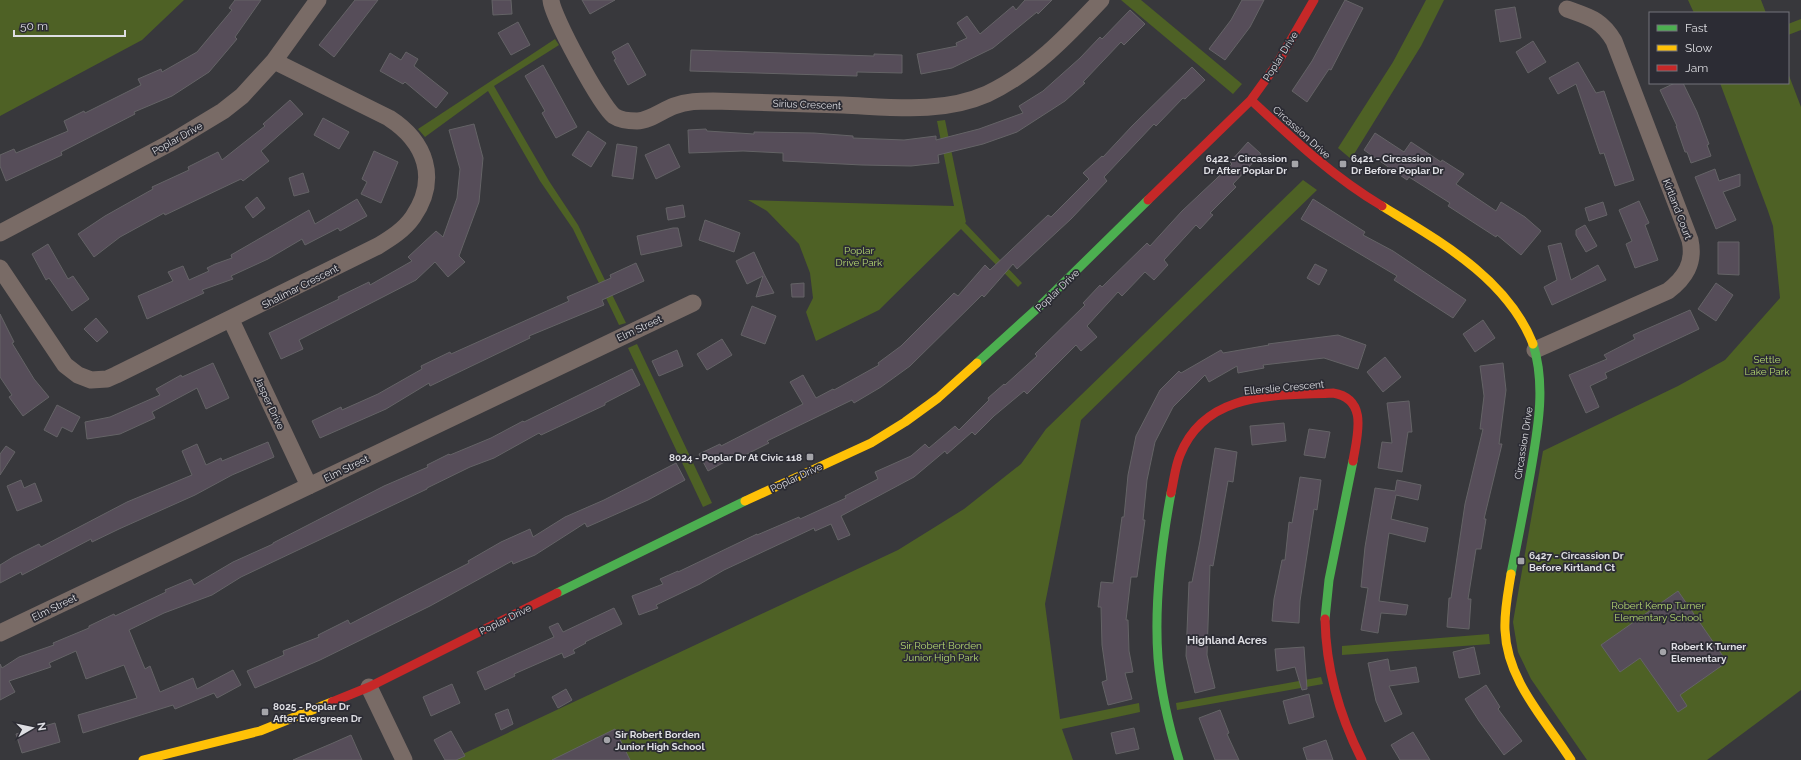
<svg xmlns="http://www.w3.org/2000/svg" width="1801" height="760" font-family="Raleway,sans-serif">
<rect width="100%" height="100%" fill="#38383c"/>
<path fill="#4e6125" d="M0,0H184L142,40L0,116Z
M1121,0H1141L1242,84L1233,94Z
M1426,0H1444L1421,46L1351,159L1338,148L1393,62Z
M1688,0H1761L1766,13H1694Z
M1801,19V30L1788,35V24Z
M555,39L559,45L494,86L549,181L578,225L626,323L619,325L573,229L540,181L488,91L425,137L418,129Z
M1788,73L1801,107V690L1707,760H1587L1531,679L1518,652L1513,622L1543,451L1678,386L1725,360L1780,298L1773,226L1768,211L1720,83H1788Z
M945,120L966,222L965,223L1022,283L1018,287L961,229L879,310L816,341L806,312L813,298L810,273L799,244L767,211L748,200L954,206L937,121Z
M1303,180L1317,190L1081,420L1045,604L1060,719L1139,703L1140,712L1062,729L1073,760H450L898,550L964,509L1021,464L1046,429Z
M637,344L712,503L703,507L628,348Z
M1489,634L1490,644L1342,655V646Z
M1321,677L1323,684L1177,710L1176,703Z"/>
<path fill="#564d59" stroke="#646366" d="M235,0H261L235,37L237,39L209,72L172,96L134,112L135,114L61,152L62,155L6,181L0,166V155L14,149L16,153L68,131L64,121L84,111L85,113L141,85L138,79L161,69L162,72L197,52L232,10L229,8Z
M355,0H378L334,57L319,45Z
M492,0H511L512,14L493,15Z
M582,0H615L590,14Z
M1025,0H1052L1038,14L1037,12L993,48L952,68L921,74L917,54L957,46L956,43L967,38L957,23L967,16L980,34L1013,6L1016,10Z
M1242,0H1264L1250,27L1225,60L1209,49L1231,20Z
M1345,0L1363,8L1331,70L1329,69L1307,102L1292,91L1312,61Z
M1515,7L1521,38L1500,42L1495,10Z
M1130,10L1145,24L1124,45L1121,42L1083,82L1085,83L1065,101L1017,132L983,144L938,155L939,163L911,166L862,165L783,161V153L743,151L689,153L688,130L706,129L707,131L754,134V132L814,133L853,136V138L904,140L936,136V140L979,129L1023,113L1019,106L1043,91L1080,58L1100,37L1102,39Z
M518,22L530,45L511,55L498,33Z
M1533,41L1546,62L1528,73L1516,52Z
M628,43L646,75L628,85L614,60L616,59L612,52Z
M691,50L874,56V54L902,55V73L857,72V76L690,71Z
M406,52L418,59L414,66L448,93L436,108L405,82L403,84L380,71L390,53L401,60Z
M1578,62L1596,93L1604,91L1634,180L1615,186L1604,153L1600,154L1576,84L1558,94L1549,78Z
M543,65L577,127L556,138L542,113L545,111L525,76Z
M1192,67L1205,80L1185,99L1183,98L1156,126L1154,124L1104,177L1107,181L1071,219L1017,269L1013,264L984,297L982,295L910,366L881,387L854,403L852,400L767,441L769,443L743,456L741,453L708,471L699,454L720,444L721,446L803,404L790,382L803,375L816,398L833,389L834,390L879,365L878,363L901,346L954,293L958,296L985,265L990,270L1048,215L1051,217L1089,179L1083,173L1102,156L1103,157L1132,126Z
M1675,83H1683L1697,112L1709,144L1707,145L1711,156L1691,163L1687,152H1685L1676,126H1677L1660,90Z
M290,100L303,114L261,151L269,161L243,181L241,179L165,215L164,213L120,237L94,257L78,234L105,216L153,189L152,187L189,170L188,167L218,152L222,160L265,126L263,124Z
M323,118L349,132L339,149L314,135Z
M474,124L483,158L479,202L459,256L465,262L448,277L435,262L416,280L299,340L303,349L281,359L269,333L339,299L338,297L369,282L370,285L412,261L408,257L436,231L443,237L457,198L460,169L449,130Z
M588,131L606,143L591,167L572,155Z
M1375,133L1404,152L1411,142L1441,162L1442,160L1464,174L1456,184L1496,211L1501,202L1525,217L1541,231L1521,255L1497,235L1496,237L1448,206L1450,203L1409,177L1407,180L1364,150Z
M1248,142L1261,154L1233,184L1236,187L1210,213L1213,215L1200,229L1196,225L1164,260L1168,265L1154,280L1145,272L1122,296L1118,292L1087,326L1097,337L1081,351L1076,345L1027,394L1024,391L994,416L975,435L972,432L947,454L945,451L914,477L841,516L850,535L838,540L831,524L815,531L814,528L724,570L700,584L656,605L658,608L639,615L632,596L663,584L660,579L678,571V572L757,534V535L799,517L800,519L846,498L845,496L878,479L875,472L911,456L925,444L929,448L955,426L959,430L989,400L988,398L1004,384L1005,385L1037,356L1035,354L1085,305L1083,303L1100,285L1102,287L1147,243L1150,246L1182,211L1232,164L1230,162Z
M617,144L637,147L633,179L612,176Z
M669,144L680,167L656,179L645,155Z
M374,151L398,162L381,203L361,194L367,182L362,179Z
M1715,169L1719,181L1740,174V186L1723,192L1736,220L1716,229L1695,177Z
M303,173L309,192L294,196L289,178Z
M257,197L265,208L253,218L245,207Z
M357,199L367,216L340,231L338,228L305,245L302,239L268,259L231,276L233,279L202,290L204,293L147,319L138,296L173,281L168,272L183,266L189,280L209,271L207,268L215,264L232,258L231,255L309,210L315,224Z
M1313,199L1365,232L1363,235L1393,251L1466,300L1453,318L1394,280L1397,276L1301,219Z
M1639,201L1649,223L1645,225L1658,260L1635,268L1626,244L1632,241L1619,210Z
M1603,202L1607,215L1589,221L1585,208Z
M683,205L685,217L668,220L666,208Z
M705,220L740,233L734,252L699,240Z
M1585,225L1597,246L1586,252L1576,235V230Z
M673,228H678L682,246L641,255L637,236Z
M1718,242H1739V275L1718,274Z
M1561,243L1571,280L1598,265L1606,280L1552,305L1544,287L1557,280L1548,246Z
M48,244L68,279L73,276L89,299L72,311L49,278L46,280L32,254Z
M754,252L764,274L774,293L756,297L763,276L747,284L736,261Z
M636,263L644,281L602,300L604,305L529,336L530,338L430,386L429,383L386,409L320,438L312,421L341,407L342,410L378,394L422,369L421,366L450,352L451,354L569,301L567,297L611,278L610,275Z
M1315,264L1327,270L1319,285L1307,278Z
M804,283V297H792L791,284Z
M1716,283L1733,295L1716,321L1698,309Z
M752,306L776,316L765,344L741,335Z
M1690,310L1699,329L1605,373L1607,378L1590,386L1599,407L1586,413L1569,375L1607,359L1604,355L1635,339L1633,335Z
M0,314L14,342L12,343L34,379L49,397L23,416L9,397L12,395L0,377Z
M96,318L108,332L97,342L84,329Z
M1483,320L1495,338L1475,352L1463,334Z
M1338,335L1366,345L1358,369L1324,358L1263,365L1264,368L1238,373L1237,366L1209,382L1205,375L1173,407L1155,442L1147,480L1143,520H1145L1137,577H1131L1126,620H1128L1129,651L1133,672L1125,673L1132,699L1108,705L1102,682L1107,680L1102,645L1101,607H1098L1101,582L1113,583L1122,517H1124L1128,475L1136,436L1160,390L1179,371L1181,373L1221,350L1223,353L1269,345L1268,344Z
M722,339L732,355L707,370L697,354Z
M677,350L683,366L659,376L652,361Z
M1385,357L1401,377L1383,392L1367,372Z
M213,363L229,398L206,409L197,388L152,412L155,418L120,434L87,439L85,422L110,417L160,395L156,389L181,375L182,377Z
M1503,363L1506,390L1499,444H1502L1484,519H1486L1481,549H1476L1468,599H1471L1469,629L1447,627L1449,598H1451L1465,504L1483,429H1480L1484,396L1480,366Z
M632,369L640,385L605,403V405L541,435L539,433L494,458L470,467L427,488V489L241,577L212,595L164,613L129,630L145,669L150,666L160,692L193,678L197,689L233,670L241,685L217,698L214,693L175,709L173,705L83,733L78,715L137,698L124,665L86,679L76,651L49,663L51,667L9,681L15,692L0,700V664L2,668L19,657L54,645L53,643L89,628V626L114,614L115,616L166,592L165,590L191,579L194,585L233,562L273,544V543L384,486L428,467L427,465L449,454L450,455L491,438L523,421L524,422Z
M1409,401L1412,432H1408L1402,472L1378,468L1382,442L1392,443L1387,403Z
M57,405L80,417L72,432L62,427L57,437L44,430Z
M1284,423L1286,441L1252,445L1250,426Z
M1309,429L1330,432L1325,458L1304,455Z
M268,442L274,457L232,475L195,495L119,529L92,542L91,539L22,575L21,572L0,583V565L13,557L39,544L41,547L127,502L192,475L182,451L197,444L206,465L221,458L222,461Z
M6,446L15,452L0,475V454Z
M1215,448L1237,452L1233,482L1228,481L1213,566L1210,565L1207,655L1215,688L1195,693L1186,656L1189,582H1192L1200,541Z
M676,463L685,480L648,500L587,527L585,523L535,555L513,564L512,561L430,606L320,660L255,688L247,671L284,655L283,651L319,637L318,635L348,620L350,624L469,563L468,561L501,542L530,529L533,537L565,517L604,500Z
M1300,477L1321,480L1317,510L1314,509L1300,601L1299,623L1272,621L1274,599L1282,560H1285L1289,522L1292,523Z
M21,480L24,488L35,483L42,501L17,511L7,486Z
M1397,480L1421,485L1418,500L1396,495L1391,519L1428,528L1425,542L1389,533L1379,601L1408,605L1406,615L1381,613L1378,633L1361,630L1368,588L1361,587L1365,547L1375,488L1395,491Z
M1678,591L1727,662L1680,695L1687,706L1678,712L1640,658L1620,672L1601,645Z
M614,608L622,624L585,642L586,643L573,650L575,653L564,658L562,653L514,674L515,676L485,690L477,672L554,637L549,627L558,623L563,632Z
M1304,647L1307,689L1302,690L1295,667L1277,671L1275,649Z
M1474,647L1480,674L1459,678L1453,652Z
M1388,659L1390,671L1416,667L1419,682L1389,686L1402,714L1385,722L1376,701L1368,663Z
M452,684L460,703L431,716L423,697Z
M1486,685L1500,707L1498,709L1522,741L1504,755L1479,721L1465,699Z
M566,689L572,700L558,708L552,697Z
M1309,694L1314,717L1289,724L1283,701Z
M508,709L513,724L501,730L495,714Z
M1220,710L1229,733L1227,734L1239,760H1215L1199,718Z
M55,723L60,742L22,753L16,734Z
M1134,728L1139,749L1116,754L1111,733Z
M615,729L630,760H552Z
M451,731L465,756L456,760H445L434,740Z
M1413,732L1430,760H1400L1391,745Z
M351,735L362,760H293L333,743Z
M1326,740L1333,760H1307L1303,748Z"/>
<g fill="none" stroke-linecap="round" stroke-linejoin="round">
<path stroke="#796b66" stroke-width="17" d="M551,0C552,16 601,106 614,116C620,120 629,121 637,121C649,121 663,110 674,106C687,101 699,101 713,101C756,102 800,104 843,105C891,107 942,114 987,94C1032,73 1067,36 1101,0
M0,233L170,143L223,111L242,96L274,61L318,0
M0,268L65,365L78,375L91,380L107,379L116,375L378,246C391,238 404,230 413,217C439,179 426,142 389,118L274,61
M231,320L309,486
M1535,350L1668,291C1685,278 1695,263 1690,240L1614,41C1601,19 1589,17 1567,9
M0,633L693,303
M369,687L404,760"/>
<path stroke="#4caf50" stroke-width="9" d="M977,363L1041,305L1148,200
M1171,493C1161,547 1154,603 1158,658C1161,693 1169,727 1179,760
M1511,574C1518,539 1525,504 1531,469C1538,428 1546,385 1533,344
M557,593L745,501
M1325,619L1329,580L1353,461"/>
<path stroke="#ffc107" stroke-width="9" d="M1382,206C1439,241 1507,278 1533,344
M745,501L871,443L905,422L938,398L977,363
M1511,574C1508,593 1504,611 1505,630C1507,681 1545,719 1571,760
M143,760L260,731L332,702"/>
<path stroke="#c62828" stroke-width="9" d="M1251,100C1293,139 1333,177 1382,206
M1148,200L1251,100L1277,64L1314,0
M1171,493C1174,480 1175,467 1180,455C1206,390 1276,396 1333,393C1369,399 1357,436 1353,461
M1325,619C1326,669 1339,715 1362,760
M332,702L369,687L557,593"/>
</g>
<g fill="#a4a4a9" stroke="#2c2c34" stroke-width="1.5">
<rect x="1291" y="160" width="8" height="8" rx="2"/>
<rect x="1339" y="160" width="8" height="8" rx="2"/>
<rect x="806" y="453" width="8" height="8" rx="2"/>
<rect x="1517" y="557" width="8" height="8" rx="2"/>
<circle cx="1663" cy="652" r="4"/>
<rect x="261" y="708" width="8" height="8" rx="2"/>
<circle cx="607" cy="740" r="4"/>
</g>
<g text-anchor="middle" stroke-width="3.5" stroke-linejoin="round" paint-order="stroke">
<g font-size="10" fill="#dedee3" stroke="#2c2c34">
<text transform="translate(1280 56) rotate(-58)" y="4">Poplar Drive</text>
<text transform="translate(807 104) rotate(2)" y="4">Sirius Crescent</text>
<text transform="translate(1302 132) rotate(42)" y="4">Circassion Drive</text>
<text transform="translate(177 138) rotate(-29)" y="4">Poplar Drive</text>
<text transform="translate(1678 209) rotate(69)" y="4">Kirtland Court</text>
<text transform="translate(300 286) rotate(-27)" y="4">Shalimar Crescent</text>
<text transform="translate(1057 290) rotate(-44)" y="4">Poplar Drive</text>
<text transform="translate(639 328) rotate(-25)" y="4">Elm Street</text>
<text transform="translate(1284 387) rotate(-5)" y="4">Ellerslie Crescent</text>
<text transform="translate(270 403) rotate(65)" y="4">Jasper Drive</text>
<text transform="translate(1523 443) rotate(-81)" y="4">Circassion Drive</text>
<text transform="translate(346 468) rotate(-26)" y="4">Elm Street</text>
<text transform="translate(796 477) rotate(-25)" y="4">Poplar Drive</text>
<text transform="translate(54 607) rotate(-26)" y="4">Elm Street</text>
<text transform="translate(505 619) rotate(-26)" y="4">Poplar Drive</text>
</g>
<g font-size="10" font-weight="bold" fill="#dedee3" stroke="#2c2c34" text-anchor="start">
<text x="1287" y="162" text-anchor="end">6422 - Circassion<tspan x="1287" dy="12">Dr After Poplar Dr</tspan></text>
<text x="1351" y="162">6421 - Circassion<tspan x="1351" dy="12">Dr Before Poplar Dr</tspan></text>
<text x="802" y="461" text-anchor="end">8024 - Poplar Dr At Civic 118</text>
<text x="1529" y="559">6427 - Circassion Dr<tspan x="1529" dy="12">Before Kirtland Ct</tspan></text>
<text x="1671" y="650">Robert K Turner<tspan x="1671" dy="12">Elementary</tspan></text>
<text x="273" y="710">8025 - Poplar Dr<tspan x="273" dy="12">After Evergreen Dr</tspan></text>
<text x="615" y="738">Sir Robert Borden<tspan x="615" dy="12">Junior High School</tspan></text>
</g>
<g font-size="10" fill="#b4d770" stroke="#2c2c34">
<text x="859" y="254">Poplar<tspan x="859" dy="12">Drive Park</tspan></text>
<text x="1767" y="363">Settle<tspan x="1767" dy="12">Lake Park</tspan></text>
<text x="1658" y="609">Robert Kemp Turner<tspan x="1658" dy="12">Elementary School</tspan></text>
<text x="941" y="649">Sir Robert Borden<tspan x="941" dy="12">Junior High Park</tspan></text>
</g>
<g font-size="11" font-weight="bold" fill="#dedee3" stroke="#2c2c34">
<text x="1227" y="644">Highland Acres</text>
</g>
</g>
<rect x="1649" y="12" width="140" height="72" fill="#2c2c34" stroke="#73737a"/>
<rect x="1657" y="25" width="20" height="6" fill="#4caf50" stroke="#73737a"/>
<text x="1685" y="32" font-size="12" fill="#dedee3">Fast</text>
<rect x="1657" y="45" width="20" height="6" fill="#ffc107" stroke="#73737a"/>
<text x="1685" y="52" font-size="12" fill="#dedee3">Slow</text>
<rect x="1657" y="65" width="20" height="6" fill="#c62828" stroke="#73737a"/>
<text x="1685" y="72" font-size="12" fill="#dedee3">Jam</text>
<g transform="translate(32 728) rotate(81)" stroke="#2c2c34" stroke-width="3" paint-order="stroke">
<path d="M0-3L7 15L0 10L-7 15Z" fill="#dedee3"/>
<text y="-6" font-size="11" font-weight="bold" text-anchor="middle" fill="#dedee3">N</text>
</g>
<path d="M14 30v6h111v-6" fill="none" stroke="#dedee3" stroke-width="2"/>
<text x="20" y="30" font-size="12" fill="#dedee3" stroke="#2c2c34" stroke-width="3" paint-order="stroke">50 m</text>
</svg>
